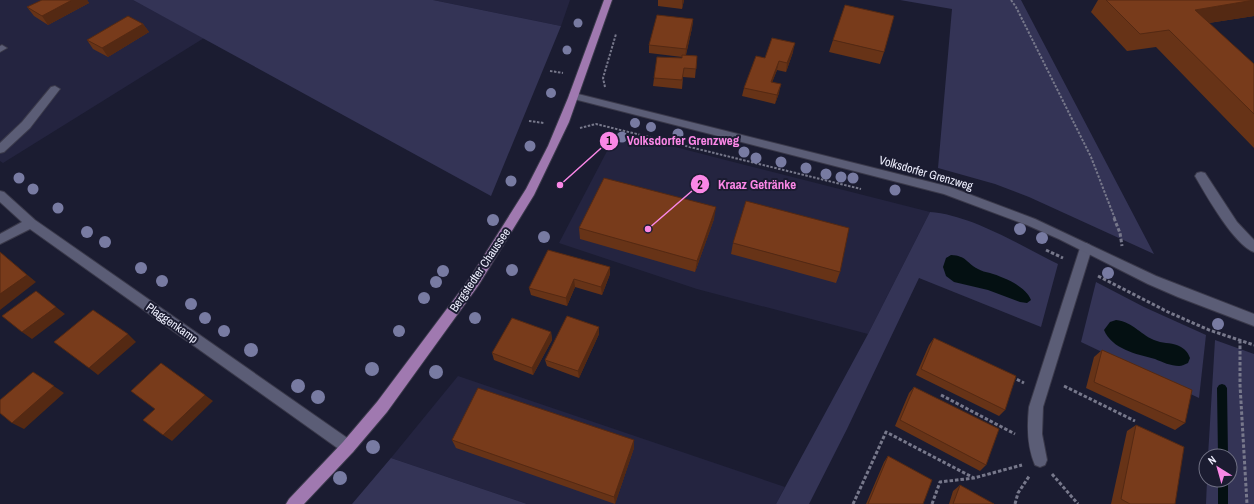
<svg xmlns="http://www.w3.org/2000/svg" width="1254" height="504" font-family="'Archivo Narrow',sans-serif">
<rect width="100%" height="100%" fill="#1b1c31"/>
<path fill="#242440" d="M0,0H133L204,38L3,163L0,161Z
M433,0H570L561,26Z
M617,132L745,165L930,212L868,334L697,289L559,243Z
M458,376L785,487L776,504H527L391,458Z"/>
<path fill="#343456" d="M133,0H433L561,26L491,196Z
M900,0H1021L1154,254L1029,197L995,184L938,168L952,9Z
M930,212C972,215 1021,246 1058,264L1041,327L919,278L847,429L809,504H776L868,334Z
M1096,282L1144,307L1206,335L1199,398L1081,342Z
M1215,340L1254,354V504H1206L1207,480H1230V456H1208Z
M391,458L527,504H352Z"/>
<path fill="#041012" d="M951,255C967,256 965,262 978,269C981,271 986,272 990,273C1003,277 1026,286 1031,300L1027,303L1020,302L988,290L954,282L946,276L943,267L946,258Z
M1116,320C1134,322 1141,336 1157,341C1165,344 1173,342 1181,347C1186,350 1188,353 1190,358L1188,363C1185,364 1182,366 1179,366C1171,366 1162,362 1155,359C1136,354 1112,349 1104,330L1110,322Z"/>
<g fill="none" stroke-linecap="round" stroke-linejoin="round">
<path fill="#041012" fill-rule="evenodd" d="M1222,384L1225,385L1227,388L1228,456H1218L1217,388L1219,385Z
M1218,480H1228V504H1218Z"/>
<g stroke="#3a394a" stroke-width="2">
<path id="service" d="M2,45L7,48L0,52V46Z
M55,86L60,89L30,128L4,152L0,153V143L22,122L51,87Z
M1201,172L1205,173L1237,222L1254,240V252C1234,245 1206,195 1195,176L1197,173Z
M1086,243L1090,245L1092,248L1043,407L1042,434L1047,460L1045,465L1040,467L1035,465C1027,446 1027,427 1029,407L1080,248L1082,245Z"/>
</g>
<g stroke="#3a394a" stroke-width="2">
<path id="minor" d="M0,191L4,192L35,220L353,442L355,447L353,452L348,454L343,452L30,229L0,244V234L22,222L0,202Z"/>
</g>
<g stroke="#3a394a" stroke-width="2">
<path id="tertiary" d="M574,93L950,187L1035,219L1156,276L1254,314V326L1178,297L1148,284L1059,239L1027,225L944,194L570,98L569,96L570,94Z"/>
</g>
<g stroke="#3a394a" stroke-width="2">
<path id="primary" d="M604,0H612L569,122L534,195L478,286L387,412L353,452L304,504H286L289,499L343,442L377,402L470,278L526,189L548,146L568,98Z"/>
</g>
<path stroke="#77788b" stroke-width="2" stroke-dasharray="2.5 1.5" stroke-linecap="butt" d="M1011,0L1016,7L1091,157L1115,219
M550,71L563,73
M605,87L603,78L616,34
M529,121L544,123
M580,128L596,124L861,189"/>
<path stroke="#77788b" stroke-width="3" stroke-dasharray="3.5 2" stroke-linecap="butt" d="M1114,218L1120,233L1122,246
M1046,250L1063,258
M1098,276L1168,312L1209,330L1254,345
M1240,340V385L1247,504
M1012,377L1024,383
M1064,386L1135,421
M941,395L1015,434
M1052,474L1078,504
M853,504L886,432L974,478
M932,504L940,482L974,478L1022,465
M1015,504L1018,493L1030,475"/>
<use href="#service" fill="#5b5d76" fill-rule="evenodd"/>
<use href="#minor" fill="#5b5d76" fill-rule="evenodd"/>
<use href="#tertiary" fill="#5b5d76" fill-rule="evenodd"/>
<use href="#primary" fill="#a079b0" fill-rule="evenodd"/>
</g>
<g fill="#787ba2">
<circle cx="578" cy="23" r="4.5"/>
<circle cx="567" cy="50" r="4.5"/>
<circle cx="551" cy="93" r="5"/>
<circle cx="635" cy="123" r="5"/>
<circle cx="651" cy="127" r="5"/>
<circle cx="678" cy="134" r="5.5"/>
<circle cx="622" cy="137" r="5.5"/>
<circle cx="530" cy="146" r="5.5"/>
<circle cx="744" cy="152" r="5.5"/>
<circle cx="756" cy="158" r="5.5"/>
<circle cx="781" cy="162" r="5.5"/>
<circle cx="806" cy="168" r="5.5"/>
<circle cx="826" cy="174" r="5.5"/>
<circle cx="841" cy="177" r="5.5"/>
<circle cx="19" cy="178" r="5.5"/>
<circle cx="853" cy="178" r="5.5"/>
<circle cx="511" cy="181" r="5.5"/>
<circle cx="33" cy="189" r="5.5"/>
<circle cx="895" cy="190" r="5.5"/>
<circle cx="58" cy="208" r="5.5"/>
<circle cx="493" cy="220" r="6"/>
<circle cx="1020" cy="229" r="6"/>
<circle cx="87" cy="232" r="6"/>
<circle cx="544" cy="237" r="6"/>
<circle cx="1042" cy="238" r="6"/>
<circle cx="105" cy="242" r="6"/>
<circle cx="141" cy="268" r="6"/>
<circle cx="512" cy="270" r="6"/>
<circle cx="443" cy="271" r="6"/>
<circle cx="1108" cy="273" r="6"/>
<circle cx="162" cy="281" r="6"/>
<circle cx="436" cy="282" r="6"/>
<circle cx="424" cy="298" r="6"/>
<circle cx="191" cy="304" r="6"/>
<circle cx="205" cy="318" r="6"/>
<circle cx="475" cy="318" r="6"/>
<circle cx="1218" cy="324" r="6"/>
<circle cx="224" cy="331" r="6"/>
<circle cx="399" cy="331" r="6"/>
<circle cx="251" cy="350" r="7"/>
<circle cx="372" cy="369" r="7"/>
<circle cx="436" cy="372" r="7"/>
<circle cx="298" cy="386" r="7"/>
<circle cx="318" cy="397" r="7"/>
<circle cx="373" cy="447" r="7"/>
<circle cx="340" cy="478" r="7"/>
</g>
<path fill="#673317" d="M42,0H87L89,3L48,25L34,16L27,7Z
M658,0H684L682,9L658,6Z
M1098,0H1254V16L1209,23L1254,64V148L1156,47L1127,51L1091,12Z
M693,19L692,28L686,55L697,56L695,78L683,77L682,89L653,86L654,78L682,58V57L649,53V45Z
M143,24L149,32L108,57L93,49L87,40Z
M833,40L884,52L880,64L829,52Z
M793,52L786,72L777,70L772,82L779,93L775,104L742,96L744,88L765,58Z
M714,219L695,272L580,239L579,228Z
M733,243L840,272L836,283L731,254Z
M610,267V274L602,295L575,287L567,306L531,295L529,288Z
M599,327V334L579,378L547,366L545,360Z
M551,332L552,340L533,375L494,360L492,353Z
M934,338L1005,410L999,416L916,375L929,345Z
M1102,350L1185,423L1175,430L1086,388L1094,357Z
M914,387L986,465L980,471L895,426L909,393Z
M1136,425L1175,504H1111L1127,431Z
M452,440H634V448L615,504L456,448Z
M888,456L923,504H866L884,462Z
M960,485L994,504H949L953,491Z"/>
<path fill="#542913" d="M72,0H87L89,3L48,25L42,16Z
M682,0H684L682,9Z
M1254,0V16L1182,27L1195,10Z
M693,19L692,28L685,58L686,49Z
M143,24L149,32L108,57L102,48Z
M795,43L793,52L786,72L787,63Z
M779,61L777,70L769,91L771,82Z
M781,84L779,93L775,104L777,95Z
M716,207L714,219L695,272L697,261Z
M0,252L36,282L0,310Z
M610,267V274L602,295L601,287Z
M574,279L575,287L567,306L566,298Z
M56,307L65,314L32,339L22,332Z
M599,327V334L579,378L578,371Z
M551,332L552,340L533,375L532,368Z
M128,334L136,342L98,375L89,368Z
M33,372L64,393L24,429L12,423Z
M205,395L213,401L172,441L163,435Z
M634,440V448L615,504L614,497Z"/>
<path fill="#783b1b" stroke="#542913" d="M42,0H72L42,16L27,7Z
M1106,0H1254L1195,10L1254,64V114L1169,30L1140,34Z
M845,5L894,16L884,52L833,40Z
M657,15L693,19L686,49L649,45Z
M128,16L143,24L102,48L87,40Z
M772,38L795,43L787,63L779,61L771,82L781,84L777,95L744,88L756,56L765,58Z
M682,55L697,56L696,69L684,68L682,80L654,78L657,57L682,58Z
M604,178L716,207L697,261L579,228Z
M746,201L849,228L840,272L733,243Z
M548,250L610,267L601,287L574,279L566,298L529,288Z
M0,252L27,275L0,294Z
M36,291L56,307L22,332L2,316Z
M93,310L128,334L89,368L54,342Z
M567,316L599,327L578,371L545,360Z
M512,318L551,332L532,368L492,353Z
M934,338L1016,376L1005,410L921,369Z
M1102,350L1192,390L1185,423L1094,382Z
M161,363L205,395L163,435L143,420L155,409L131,391Z
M33,372L54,386L12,423L0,413V400Z
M914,387L999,429L986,465L900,420Z
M478,388L634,440L614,497L452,440Z
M1136,425L1184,447L1175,504H1130L1121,499Z
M888,456L932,480L923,504H868Z
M960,485L994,504H953Z"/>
<g text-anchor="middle" stroke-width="4" stroke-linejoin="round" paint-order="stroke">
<g font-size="12" fill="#edeefd" stroke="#1b1c31">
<text transform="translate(926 173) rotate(16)" y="4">Volksdorfer Grenzweg</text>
<text transform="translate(480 270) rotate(-56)" y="4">Bergstedter Chaussee</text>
<text transform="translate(172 323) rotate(35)" y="4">Plaggenkamp</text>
</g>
</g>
<path fill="none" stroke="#fa87e6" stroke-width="1.5" d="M560 185L609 141M648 229L700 184"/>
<g fill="#fa87e6" stroke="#1b1c31" stroke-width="1.5">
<circle cx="560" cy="185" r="4"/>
<circle cx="648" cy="229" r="4"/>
<circle cx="609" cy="141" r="10"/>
<circle cx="700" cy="184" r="10"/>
</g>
<g font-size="12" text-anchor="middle" font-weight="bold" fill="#111">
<text x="609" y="145">1</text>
<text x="700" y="189">2</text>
</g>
<g font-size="13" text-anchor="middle" font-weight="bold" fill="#fa87e6" stroke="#1b1c31" stroke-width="4" stroke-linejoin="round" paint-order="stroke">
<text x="683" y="145">Volksdorfer Grenzweg</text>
<text x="757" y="189">Kraaz Getränke</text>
</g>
<g transform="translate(1218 468) rotate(323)"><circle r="19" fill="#1b1c31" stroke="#6f7083"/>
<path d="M0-3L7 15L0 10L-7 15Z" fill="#fa87e6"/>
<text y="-6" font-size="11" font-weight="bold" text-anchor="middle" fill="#edeefd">N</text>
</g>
</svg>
